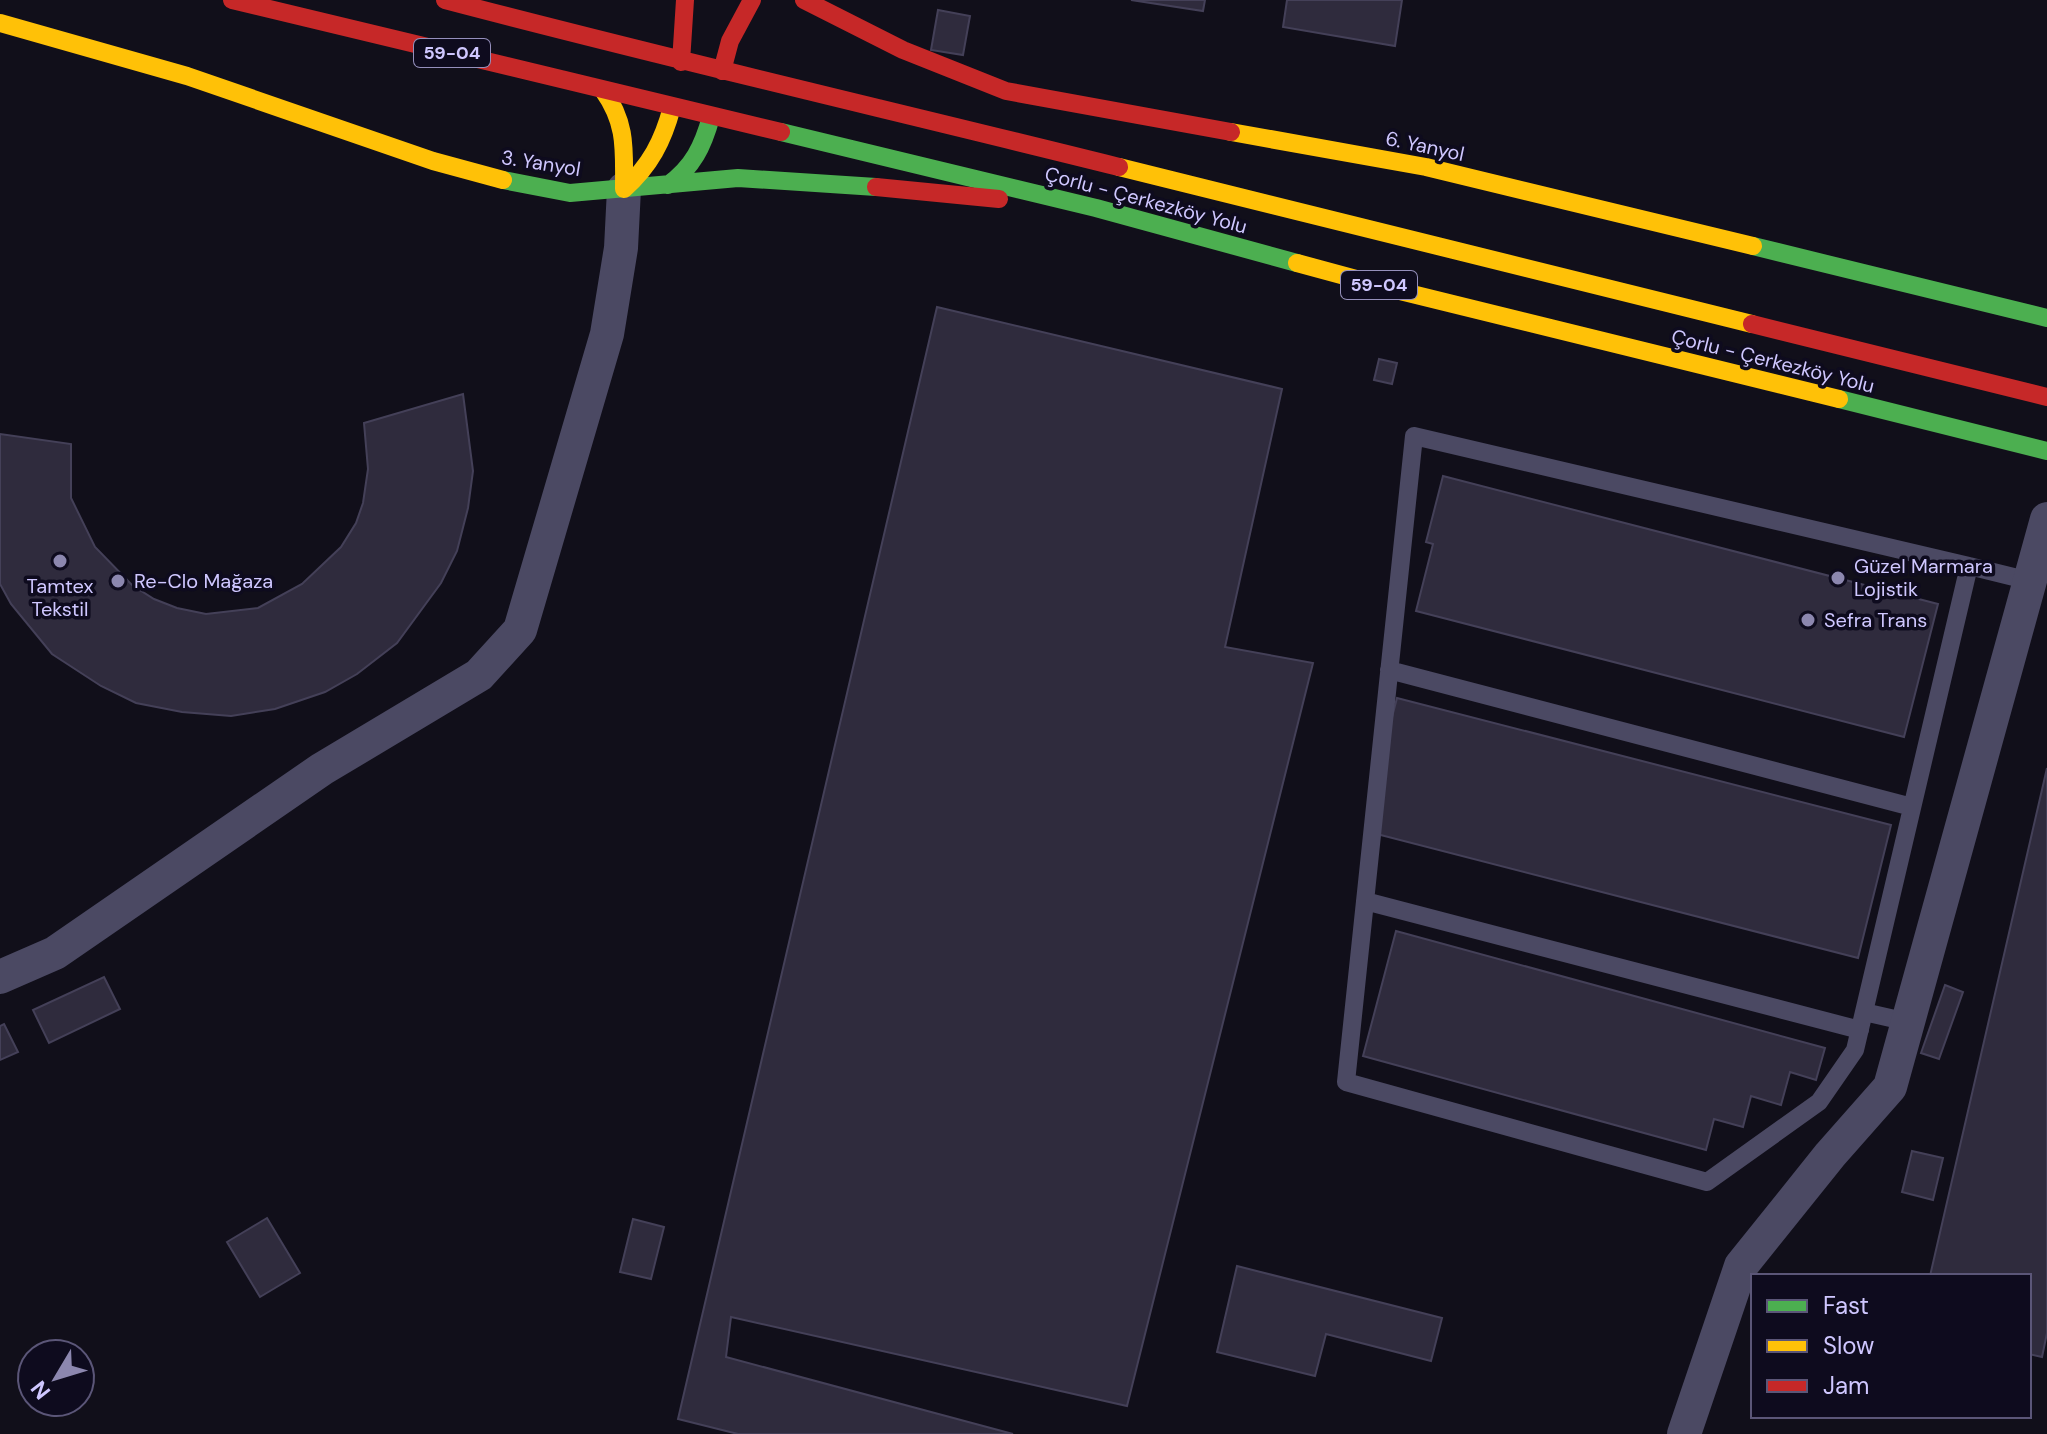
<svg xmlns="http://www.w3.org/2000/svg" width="2047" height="1434" font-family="'DM Sans',sans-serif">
<rect width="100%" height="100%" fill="#110f1a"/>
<path fill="#2f2b3d" stroke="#444058" stroke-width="2" d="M1131,0H1205L1203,11Z
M1287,0H1402L1395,46L1283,27Z
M938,10L970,16L963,55L931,50Z
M937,307L1282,389L1225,647L1313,663L1127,1406L731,1317L726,1357L1013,1434H738L678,1419Z
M1379,359L1397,363L1392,384L1374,380Z
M463,394L473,471L468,508L457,551L441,583L397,643L357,674L325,692L275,709L231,716L182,712L136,703L101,686L52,654L11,604L0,584V434L71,444V498L95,547L132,585L154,599L177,608L206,614L258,608L302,584L341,547L356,523L363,503L368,469L364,423Z
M1443,476L1938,604L1904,737L1416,611L1433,544L1426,542Z
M1397,698L1891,825L1858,958L1369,832L1380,763Z
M2047,768V1333L2042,1357L2029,1354V1276H1930Z
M1396,931L1825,1048L1816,1080L1790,1072L1781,1105L1751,1096L1743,1127L1714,1119L1706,1150L1363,1056Z
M104,977L120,1009L49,1043L33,1010Z
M1945,985L1963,992L1939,1059L1921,1053Z
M4,1024L18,1052L0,1060V1026Z
M1912,1151L1943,1158L1933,1200L1902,1192Z
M267,1218L300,1273L260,1297L227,1242Z
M633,1219L664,1227L651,1279L620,1272Z
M1237,1266L1442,1318L1431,1361L1326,1334L1315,1376L1217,1352Z"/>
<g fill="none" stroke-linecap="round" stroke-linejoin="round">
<path stroke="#4b4963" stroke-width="18" d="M1969,566L1855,1050L1819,1102L1707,1182L1346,1082L1414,436L1969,566L2030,581
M1389,670L1912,807
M1365,901L1860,1030
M1864,1012L1908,1022"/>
<path stroke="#4b4963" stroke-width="34" d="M0,977L55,953L322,769L479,675L520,630L607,334L621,248L624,189
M1684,1434L1741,1266L1830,1155L1890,1087L2047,519"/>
<path stroke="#4caf50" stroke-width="18" d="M781,132L1096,208L1297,263
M503,180L570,193L738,178L876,187
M668,185C693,167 703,146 711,117
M1753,246L2047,318
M1839,399L2047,451"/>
<path stroke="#ffc107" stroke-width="18" d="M0,23L187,76L433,161L503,180
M603,90C627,124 624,149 624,189
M1231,132L1426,167L1753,246
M1119,167L1752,324
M624,189C650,166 663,141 672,107
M1297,263L1404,292L1839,399"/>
<path stroke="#c62828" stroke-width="18" d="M232,0L781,132
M445,0C669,59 894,111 1119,167
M804,0L903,50L1006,91L1231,132
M681,62L685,0
M722,71L730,41L752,0
M876,187L999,199
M1752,324L2047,397"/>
</g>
<g fill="#8c87af" stroke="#0e0b1e" stroke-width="3">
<circle cx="60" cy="561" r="8"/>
<circle cx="1838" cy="578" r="8"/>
<circle cx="118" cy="581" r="8"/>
<circle cx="1808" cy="620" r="8"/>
</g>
<g text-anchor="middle" stroke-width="7" stroke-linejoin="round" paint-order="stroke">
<g fill="#0e0b1e" stroke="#958fbc" stroke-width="2">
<rect x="414" y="39" width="76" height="28" rx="6"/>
<rect x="1341" y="271" width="76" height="28" rx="6"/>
</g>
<g font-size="18" font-weight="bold" fill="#cfc7ff">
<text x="452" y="59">59-04</text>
<text x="1379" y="291">59-04</text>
</g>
<g font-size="20" fill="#cfc7ff" stroke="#0e0b1e">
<text transform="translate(1425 146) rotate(12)" y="7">6. Yanyol</text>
<text transform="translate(541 163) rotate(9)" y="7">3. Yanyol</text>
<text transform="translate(1146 200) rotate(15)" y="7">Çorlu - Çerkezköy Yolu</text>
<text transform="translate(1773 361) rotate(14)" y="7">Çorlu - Çerkezköy Yolu</text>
</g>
<g font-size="20" fill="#cfc7ff" stroke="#0e0b1e" text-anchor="start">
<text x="1854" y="573">Güzel Marmara<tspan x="1854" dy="23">Lojistik</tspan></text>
<text x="134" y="588">Re-Clo Mağaza</text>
<text x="60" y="593" text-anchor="middle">Tamtex<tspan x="60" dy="23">Tekstil</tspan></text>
<text x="1824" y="627">Sefra Trans</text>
</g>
</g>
<rect x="1751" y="1274" width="280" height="144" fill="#0e0b1e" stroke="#5b5678" stroke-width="2"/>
<rect x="1767" y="1300" width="40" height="12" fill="#4caf50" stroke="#5b5678" stroke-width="2"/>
<text x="1823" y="1314" font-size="24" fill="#cfc7ff">Fast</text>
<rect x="1767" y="1340" width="40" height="12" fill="#ffc107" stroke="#5b5678" stroke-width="2"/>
<text x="1823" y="1354" font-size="24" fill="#cfc7ff">Slow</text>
<rect x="1767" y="1380" width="40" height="12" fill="#c62828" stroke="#5b5678" stroke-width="2"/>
<text x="1823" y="1394" font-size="24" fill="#cfc7ff">Jam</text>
<g transform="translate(56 1378) rotate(232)"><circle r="38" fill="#0e0b1e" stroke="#5b5678" stroke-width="2"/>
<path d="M0-6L14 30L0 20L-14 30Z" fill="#8c87af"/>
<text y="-12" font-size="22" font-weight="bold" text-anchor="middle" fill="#cfc7ff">N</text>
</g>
</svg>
